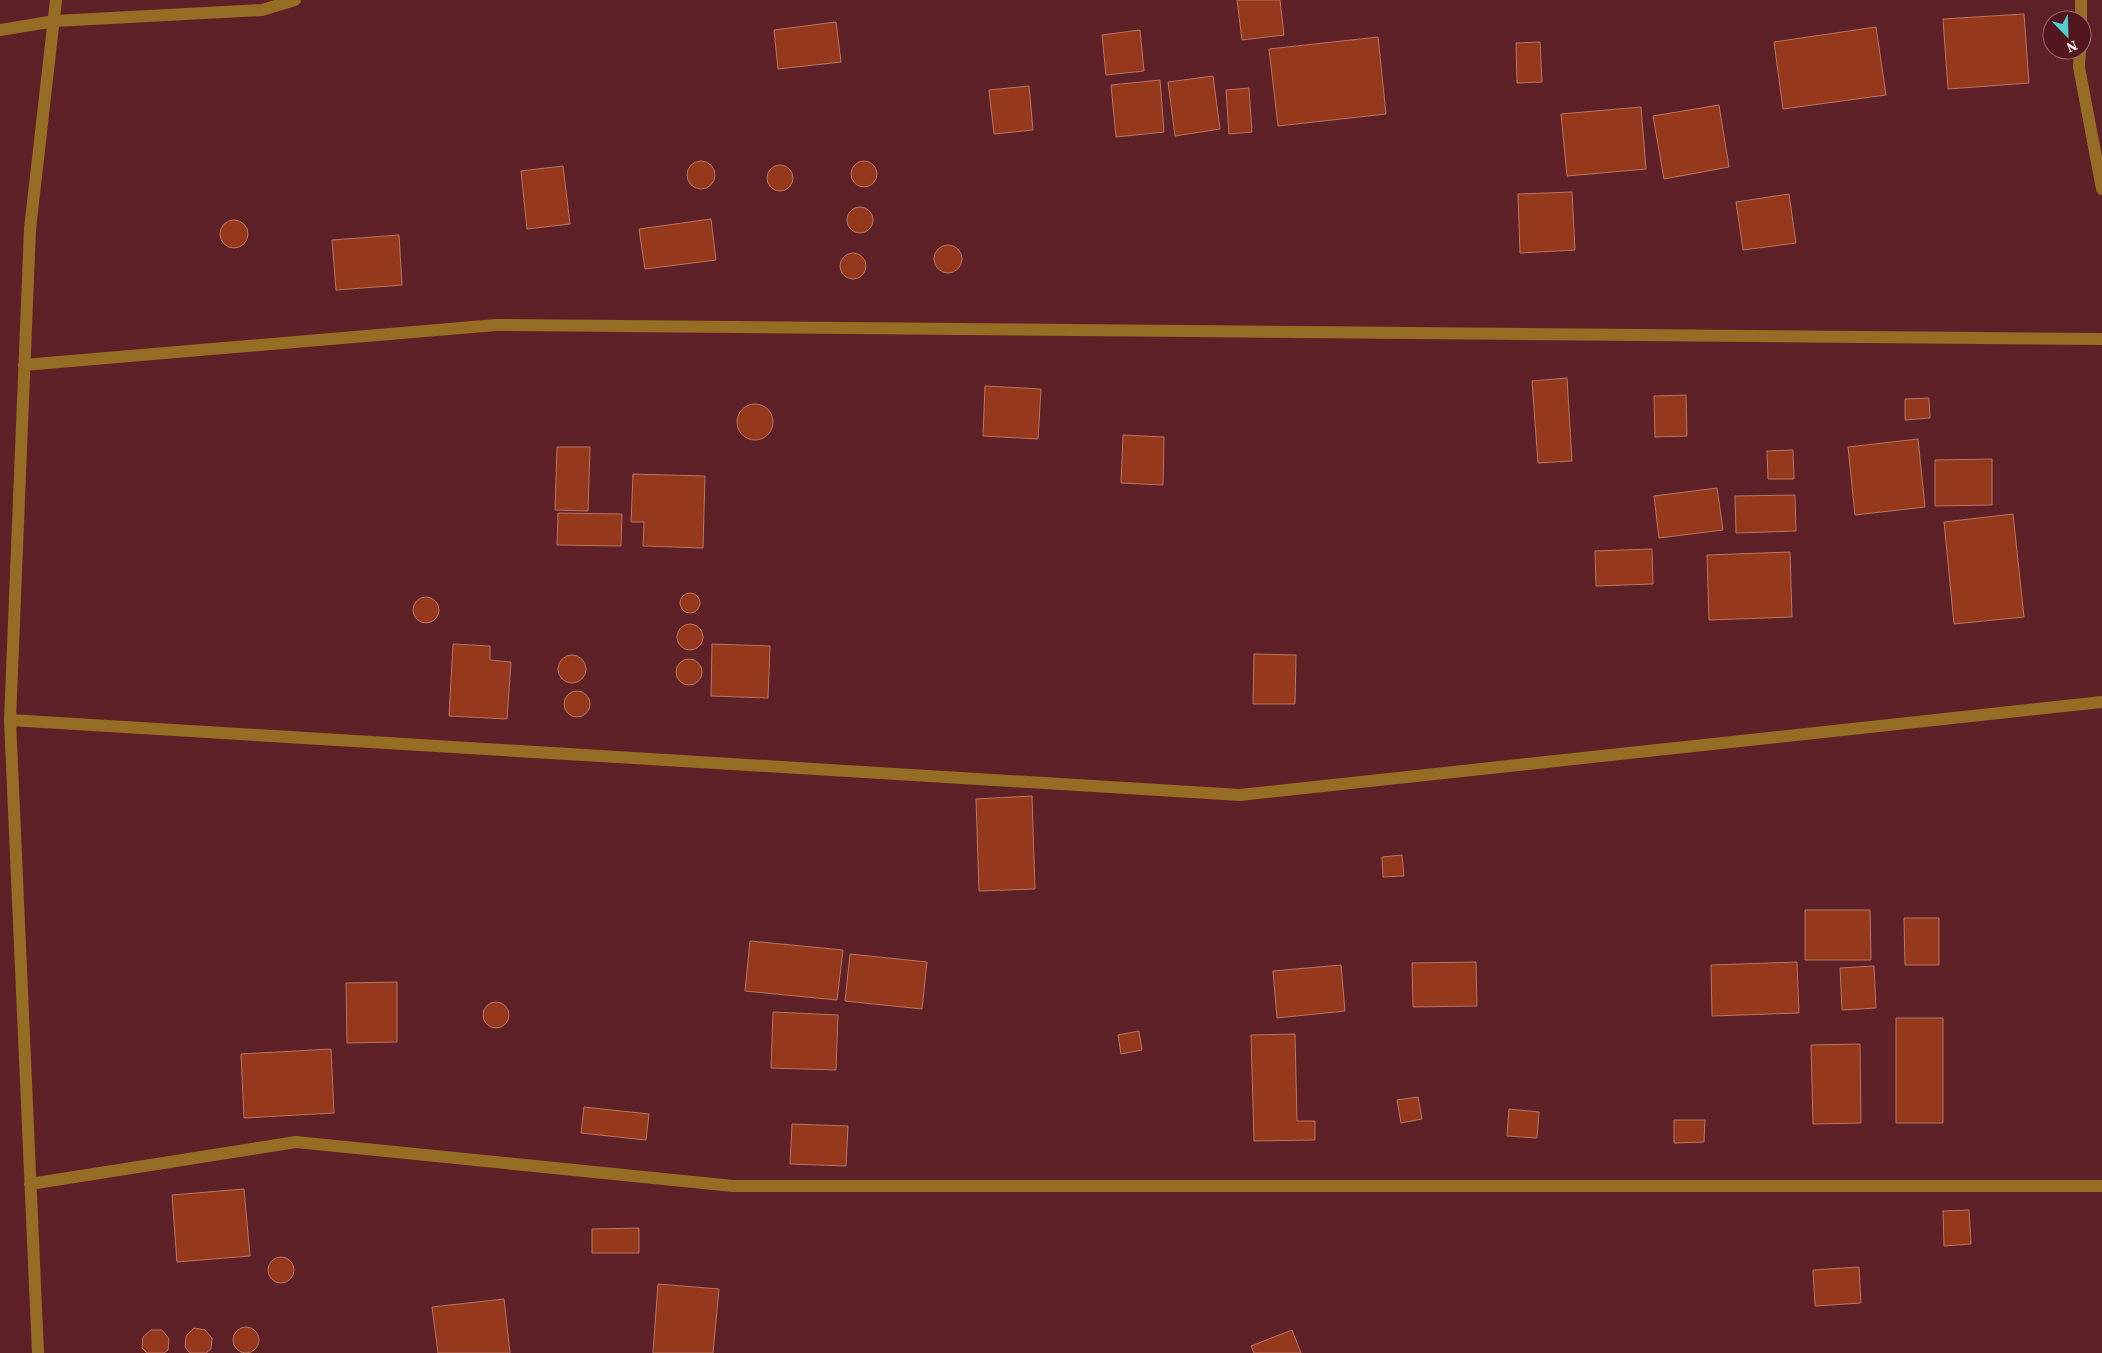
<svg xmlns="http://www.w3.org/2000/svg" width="2102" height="1353" font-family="'Source Serif 4',serif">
<rect width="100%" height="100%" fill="#5e2128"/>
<path fill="#96381c" stroke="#b87663" d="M1237,0H1280L1284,35L1242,40Z
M2024,14L2029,83L1948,89L1943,19Z
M836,22L841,62L778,69L774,30Z
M1876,27L1886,95L1783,109L1774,42Z
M1140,30L1144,71L1106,75L1102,35Z
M1378,37L1386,114L1278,126L1269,49Z
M1540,42L1542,82L1517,83L1516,43Z
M1213,76L1220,129L1175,136L1168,82Z
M1160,80L1164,132L1116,137L1111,85Z
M1029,86L1033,130L994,134L989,90Z
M1249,88L1252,132L1229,134L1226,90Z
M1719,105L1729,167L1664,179L1653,116Z
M1641,107L1646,169L1567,176L1561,114Z
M851 174a13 13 0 1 1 26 0a13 13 0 1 1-26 0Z
M687 175a14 14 0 1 1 28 0a14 14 0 1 1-28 0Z
M767 178a13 13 0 1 1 26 0a13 13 0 1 1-26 0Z
M563,166L570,224L527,229L521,171Z
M1572,192L1575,250L1520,253L1518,194Z
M1789,194L1796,243L1743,250L1736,202Z
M847 220a13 13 0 1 1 26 0a13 13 0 1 1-26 0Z
M711,219L716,260L645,269L639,229Z
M220 234a14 14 0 1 1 28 0a14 14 0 1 1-28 0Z
M399,235L402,285L336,290L332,240Z
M934 259a14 14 0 1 1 28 0a14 14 0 1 1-28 0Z
M840 266a13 13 0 1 1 26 0a13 13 0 1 1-26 0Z
M1567,378L1572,461L1538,463L1532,381Z
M985,386L1041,389L1038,439L983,436Z
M1686,395L1687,436L1655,437L1654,396Z
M1929,398L1930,418L1905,420V399Z
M737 422a18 18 0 1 1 36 0a18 18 0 1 1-36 0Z
M1123,435L1164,437L1163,485L1121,483Z
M1918,439L1925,507L1855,515L1848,447Z
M557,447H590L588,511L555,510Z
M1793,450L1794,479H1768L1767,451Z
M1992,459V505L1935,506V460Z
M633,474L705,476L703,548L643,546L644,522H631Z
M1717,488L1723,530L1659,538L1654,496Z
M1795,495L1796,531L1736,533L1735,496Z
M558,513L622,514L621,546L557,545Z
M2013,514L2024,617L1954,624L1944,522Z
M1652,549L1653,584L1596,586L1595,551Z
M1790,552L1792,617L1709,620L1707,555Z
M680 603a10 10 0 1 1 20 0a10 10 0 1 1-20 0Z
M413 610a13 13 0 1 1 26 0a13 13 0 1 1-26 0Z
M677 637a13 13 0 1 1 26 0a13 13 0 1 1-26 0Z
M453,644L490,646V660L511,662L507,719L449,716Z
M712,644L770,646L768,698L711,696Z
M1254,654L1296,655L1295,704H1253Z
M558 669a14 14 0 1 1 28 0a14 14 0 1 1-28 0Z
M676 672a13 13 0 1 1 26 0a13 13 0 1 1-26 0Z
M564 704a13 13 0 1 1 26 0a13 13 0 1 1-26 0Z
M1032,796L1035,889L979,891L976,799Z
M1402,855L1404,876L1383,877L1382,857Z
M1805,910H1870L1871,960H1805Z
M1904,918H1939V965H1905Z
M750,941L843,950L837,1000L745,991Z
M850,954L927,962L922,1009L845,1001Z
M1476,962L1477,1006L1413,1007L1412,963Z
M1797,962L1799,1013L1712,1016L1711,965Z
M1341,965L1345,1011L1277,1018L1273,971Z
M1874,966L1876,1008L1842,1010L1840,968Z
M397,982V1042L347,1043L346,983Z
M483 1015a13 13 0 1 1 26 0a13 13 0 1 1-26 0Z
M773,1012L838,1015L836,1070L771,1068Z
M1896,1018H1943V1123H1896Z
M1139,1031L1142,1050L1121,1054L1118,1035Z
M1295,1034L1297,1121H1315V1140L1254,1141L1251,1035Z
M1860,1044L1861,1123L1813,1124L1811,1045Z
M331,1049L334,1113L244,1118L241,1054Z
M1418,1097L1422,1119L1401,1123L1397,1100Z
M584,1107L649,1114L646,1140L581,1133Z
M1509,1109L1539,1112L1537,1138L1507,1136Z
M1674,1120H1705L1704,1142L1674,1143Z
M792,1124L848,1126L846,1166L790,1164Z
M244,1189L250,1256L177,1262L172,1195Z
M1969,1210L1971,1244L1944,1246L1943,1211Z
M639,1228V1253H592V1229Z
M268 1270a13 13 0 1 1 26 0a13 13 0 1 1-26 0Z
M1859,1267L1861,1303L1815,1306L1813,1270Z
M658,1284L719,1289L713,1353H653Z
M504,1299L510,1353H438L432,1307Z
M233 1340a13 13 0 1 1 26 0a13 13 0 1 1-26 0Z
M194,1328L205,1330L212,1338L211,1349L206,1353H190L185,1347L186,1336Z
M151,1330H162L169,1339L168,1350L164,1353H147L142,1348L143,1337Z
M1292,1330L1301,1353H1254L1251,1346Z"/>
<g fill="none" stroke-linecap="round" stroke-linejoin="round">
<path stroke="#976c24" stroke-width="12" d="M2081,20V0
M0,30L55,21L262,10L295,0
M2080,50L2079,67L2102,189
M24,365L496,325L2102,339
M10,720L1240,795L2102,702
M30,1184L296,1142L733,1186H2102
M38,1353L10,720L30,229L56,0"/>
</g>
<g transform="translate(2067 35) rotate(157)"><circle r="24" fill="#52161e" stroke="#956e73"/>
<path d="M0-4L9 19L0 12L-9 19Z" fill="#52cdce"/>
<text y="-8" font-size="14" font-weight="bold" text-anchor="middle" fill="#faf2f2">N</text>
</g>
</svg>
